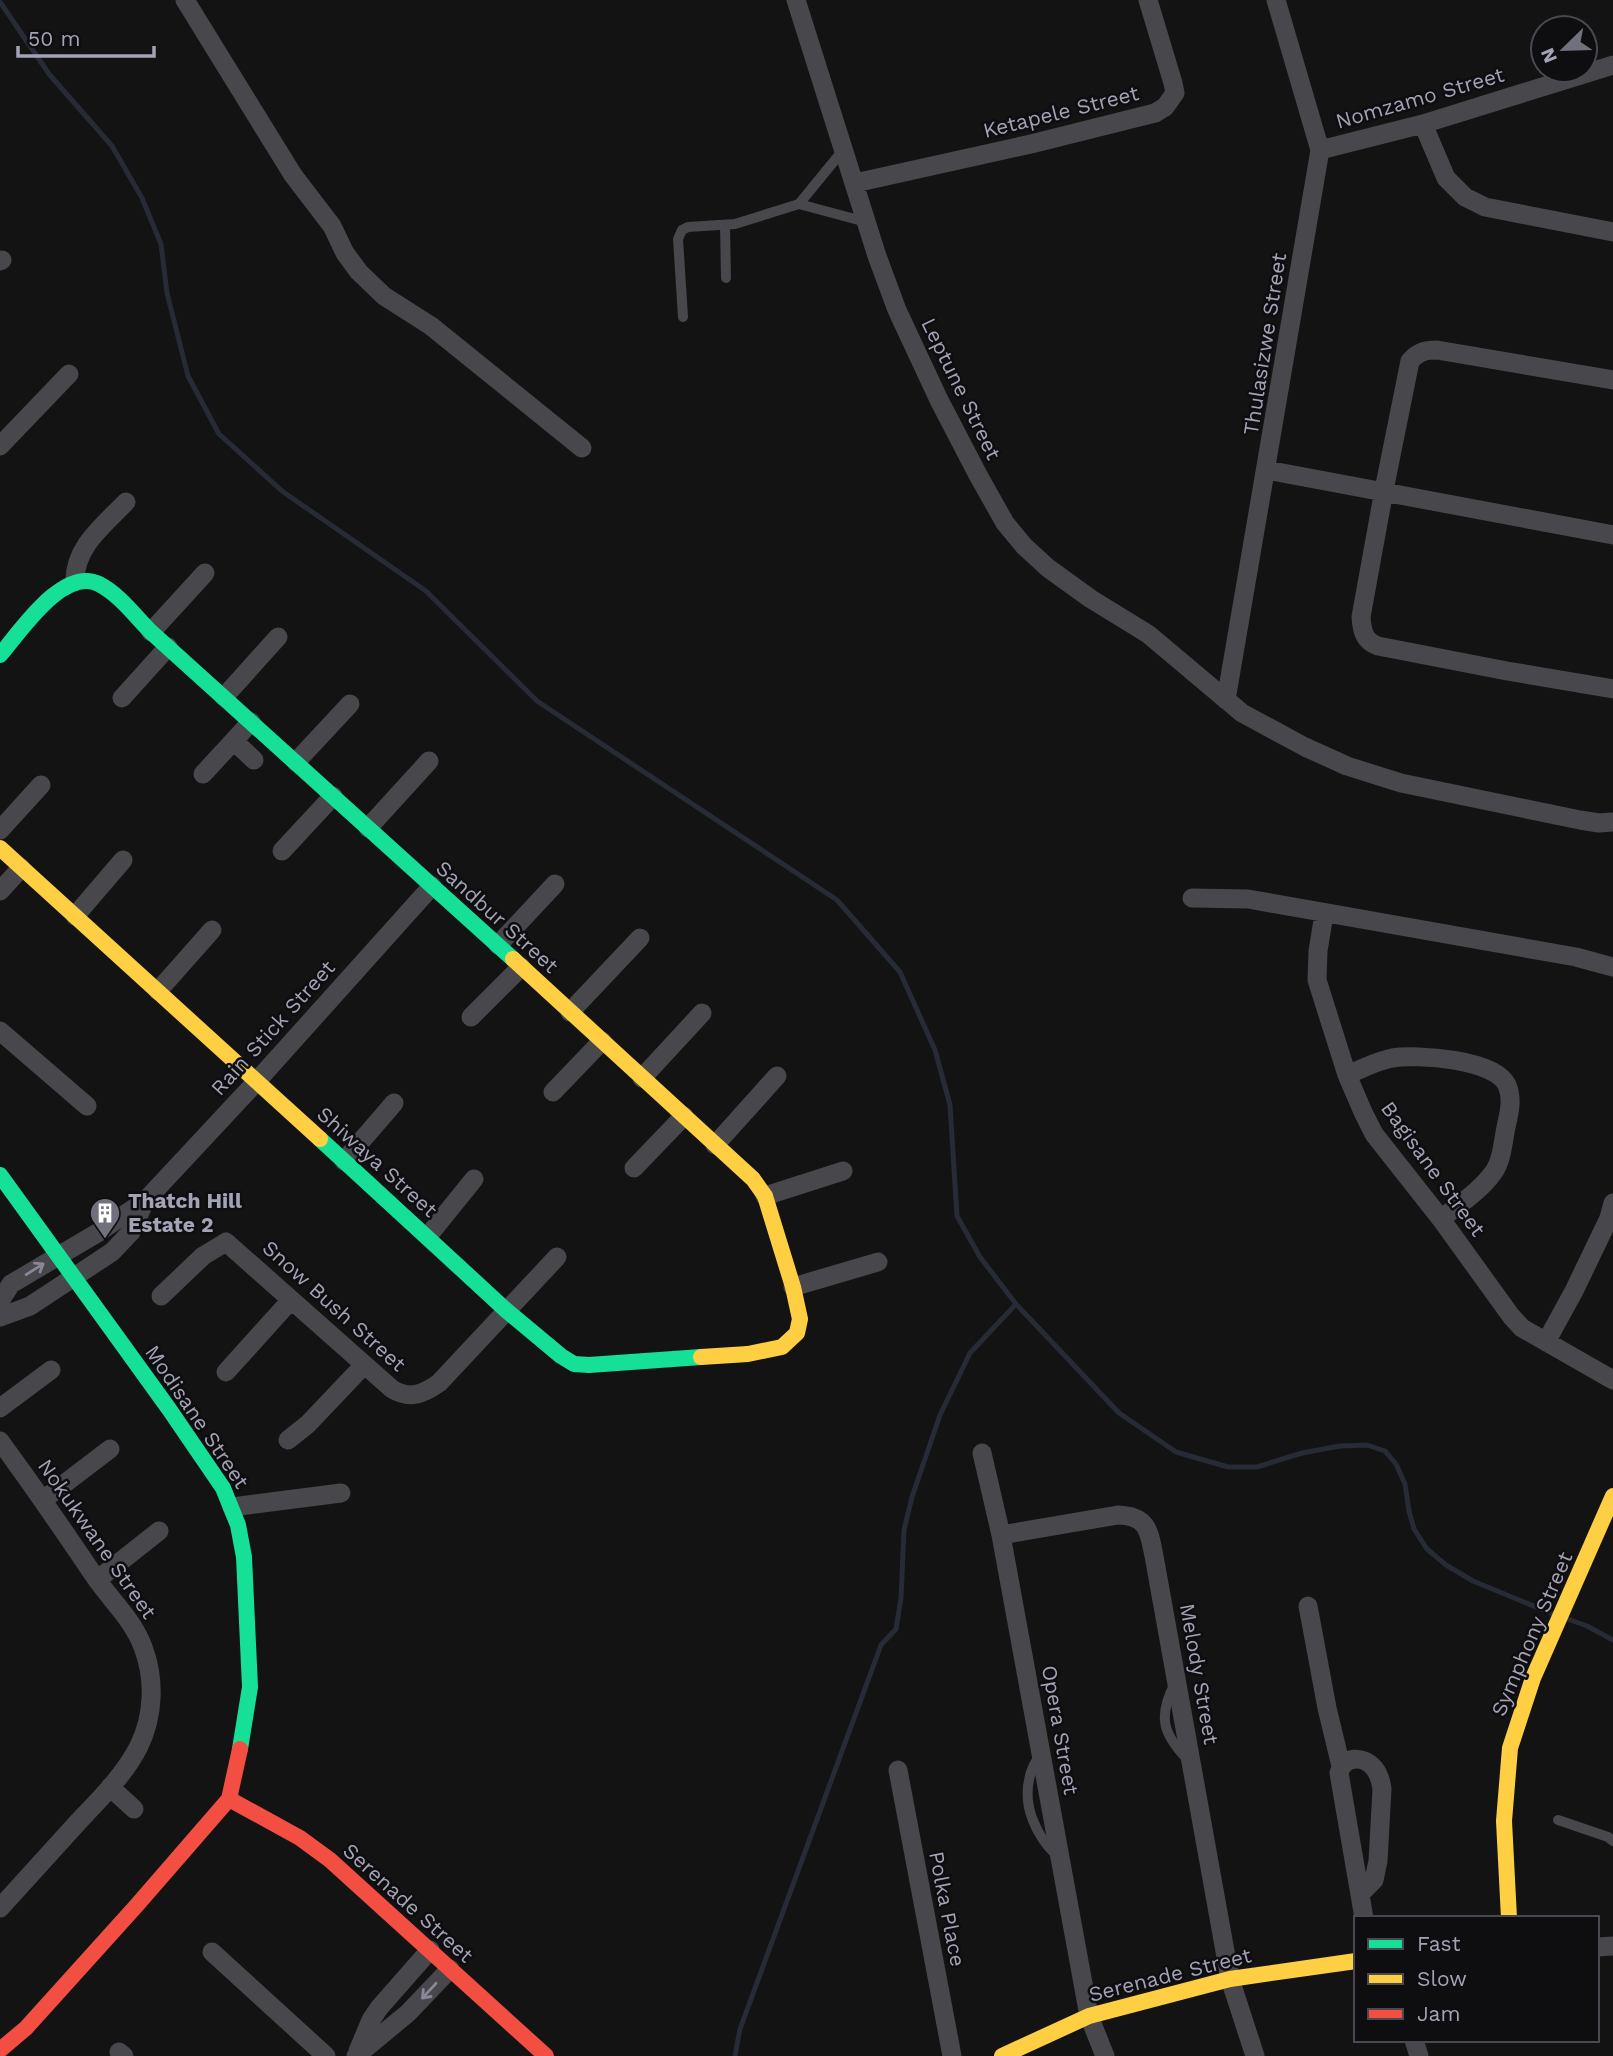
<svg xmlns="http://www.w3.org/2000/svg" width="1613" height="2056" font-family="'Work Sans',sans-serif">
<rect width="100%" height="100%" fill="#131313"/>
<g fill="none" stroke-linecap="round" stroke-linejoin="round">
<path stroke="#262b36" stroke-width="5" d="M0,2L49,74L112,146L142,198L161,244L167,293L188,376L219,434L282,491L426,591L537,701L837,900L900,972L935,1050L950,1105L957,1216L980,1257L1016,1304L1119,1413L1176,1452L1228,1467H1257L1302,1453L1340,1446L1367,1445L1385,1451L1396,1464L1405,1484L1409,1511L1414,1529L1427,1549L1446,1565L1473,1581L1553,1614
M1568,1619L1587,1626L1613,1640
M735,2056L740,2029L881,1645L896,1629L901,1598L904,1530L912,1497L940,1415L970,1353L1016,1304"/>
<path stroke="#47474c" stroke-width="10" d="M799,204L866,222
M725,225L726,278
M683,317L678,239L682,230L688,227L735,224L799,204L844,149
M1174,1685C1158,1717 1163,1734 1187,1759
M1040,1755C1035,1763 1030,1771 1029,1780C1023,1808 1037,1836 1056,1855
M1558,1820L1608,1837L1613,1841"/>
<path stroke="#47474c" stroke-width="19" d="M185,0L293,175L332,226L345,253L359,272L384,296L431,326L582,448
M796,0L877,256L897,310L939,400L978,475L1005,523L1024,546L1048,568L1091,599L1148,634L1242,713L1305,747L1347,766L1401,783L1580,820L1599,823L1613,822
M1423,124L1446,178L1465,197L1485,207L1613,232
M1320,150L1423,124L1613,65
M855,183L1031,144L1155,113L1165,107L1175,93L1173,83L1148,0
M0,261L2,260
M1613,380L1437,350C1425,350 1418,352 1410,361L1384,490L1361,617C1362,631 1364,641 1378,646L1507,671L1613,689
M0,446L69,374
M1267,470L1613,535
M75,582C74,547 104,525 126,502
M151,632L205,573
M224,697L278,637
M122,698L168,647
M1226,700L1320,150L1276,0
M234,741L254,760
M296,762L350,704
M203,774L251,722
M368,828L429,761
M0,830L41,785
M282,851L333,796
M0,891L21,868
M1192,898L1248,899L1576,957L1613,967
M1324,914L1318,951L1317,980L1347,1075L1363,1112L1374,1134L1441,1219L1511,1316L1522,1328L1613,1380
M75,916L123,860
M498,945L555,884
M158,991L212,930
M570,1012L640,938
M471,1017L521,967
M0,1031L87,1106
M1347,1075C1362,1069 1376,1061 1392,1058C1417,1054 1495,1059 1507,1085C1513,1099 1509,1114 1506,1127C1503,1142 1502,1161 1493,1173C1480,1191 1458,1205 1441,1219
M642,1078L702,1013
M553,1092L602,1041
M715,1145L777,1076
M344,1161L394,1103
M634,1168L684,1116
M765,1196L843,1171
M428,1236L474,1179
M793,1287L878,1262
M161,1296L203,1256L226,1242L392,1389C410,1400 423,1394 439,1383L557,1257
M0,1301L11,1284L99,1232L146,1200L257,1081L432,886
M0,1317L30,1306L112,1252L131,1232L145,1201
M1546,1342L1574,1291L1609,1218L1613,1203
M226,1372L291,1300
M0,1408L51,1370
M288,1440L308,1424L364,1365
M0,1441C33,1486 64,1531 95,1577C111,1600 133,1620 143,1647C155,1679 154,1715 139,1746C125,1774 101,1798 79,1821C53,1850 26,1879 0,1908
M982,1453L1001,1535L1089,2016L1105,2056
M43,1500L110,1449
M232,1507L341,1493
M1001,1535L1118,1515C1148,1516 1149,1531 1154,1556L1230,1979L1255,2056
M97,1580L159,1531
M1308,1606L1327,1708L1341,1766
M898,1770L952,2056
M110,1787L134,1809
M1360,1894L1374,1880L1378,1861L1382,1789C1381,1781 1379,1774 1374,1768C1363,1755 1343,1756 1339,1773L1364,1918
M1597,1947L1613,1946
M212,1952L326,2056
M1414,2040L1419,2056
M358,2051L371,2020L379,2008L430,1950
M119,2052L124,2056
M356,2056L408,2013L450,1969"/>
<path stroke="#16e098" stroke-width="16" d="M0,655C20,632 63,566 99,584C120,595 135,616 151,632L513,959
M320,1139L507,1311L561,1356L574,1364L589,1365L701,1357
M0,1175L169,1409L223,1488L238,1525L244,1557L250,1687L240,1749"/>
<path stroke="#ffcf43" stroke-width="16" d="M0,848L320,1139
M513,959L753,1179L765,1196L793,1287L800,1319L797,1333L782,1347L748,1354L701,1357
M1509,1918L1504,1821L1510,1748L1533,1678L1613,1496
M1002,2056L1089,2016L1230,1979L1356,1961"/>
<path stroke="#f24e42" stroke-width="16" d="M229,1799L300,1838L330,1860L546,2056
M0,2050L26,2028L137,1905L229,1799L240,1749"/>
</g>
<defs><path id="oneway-shaft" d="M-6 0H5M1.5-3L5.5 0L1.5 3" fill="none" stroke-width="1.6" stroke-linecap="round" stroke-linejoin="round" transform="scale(1.75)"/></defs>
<g stroke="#878796">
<use href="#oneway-shaft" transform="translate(35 1269) rotate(-32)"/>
<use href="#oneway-shaft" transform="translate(429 1991) rotate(133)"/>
</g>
<defs>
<g id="building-pin" transform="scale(1.575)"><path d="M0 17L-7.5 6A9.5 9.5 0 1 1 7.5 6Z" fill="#71717d" stroke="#0e0d0f"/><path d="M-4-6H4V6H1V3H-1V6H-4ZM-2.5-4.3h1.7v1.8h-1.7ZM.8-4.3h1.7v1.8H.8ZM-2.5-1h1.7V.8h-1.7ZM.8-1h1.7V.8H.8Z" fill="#fff"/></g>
</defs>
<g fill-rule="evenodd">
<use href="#building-pin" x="105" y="1213"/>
</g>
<g text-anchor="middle" stroke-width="5" stroke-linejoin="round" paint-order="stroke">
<g font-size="21" fill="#a3a3b6" stroke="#0e0d0f">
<text transform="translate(1420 98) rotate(-16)" y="7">Nomzamo Street</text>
<text transform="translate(1061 112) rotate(-14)" y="7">Ketapele Street</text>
<text transform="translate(1265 344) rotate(-81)" y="7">Thulasizwe Street</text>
<text transform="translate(961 389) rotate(64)" y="7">Leptune Street</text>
<text transform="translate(497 917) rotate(42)" y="7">Sandbur Street</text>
<text transform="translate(273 1028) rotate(-48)" y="7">Rain Stick Street</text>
<text transform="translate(377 1162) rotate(42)" y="7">Shiwaya Street</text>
<text transform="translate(1433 1169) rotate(54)" y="7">Bagisane Street</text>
<text transform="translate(334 1306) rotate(42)" y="7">Snow Bush Street</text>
<text transform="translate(197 1417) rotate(56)" y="7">Modisane Street</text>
<text transform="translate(97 1539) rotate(55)" y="7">Nokukwane Street</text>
<text transform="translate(1532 1634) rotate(-67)" y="7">Symphony Street</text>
<text transform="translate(1199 1674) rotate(80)" y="7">Melody Street</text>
<text transform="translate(1060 1730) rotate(80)" y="7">Opera Street</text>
<text transform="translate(408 1903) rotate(42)" y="7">Serenade Street</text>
<text transform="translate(947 1909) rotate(79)" y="7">Polka Place</text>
<text transform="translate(1170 1975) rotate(-14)" y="7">Serenade Street</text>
</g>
<g font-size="21" font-weight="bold" fill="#a3a3b6" stroke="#0e0d0f" text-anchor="start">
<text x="128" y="1208">Thatch Hill<tspan x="128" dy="24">Estate 2</tspan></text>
</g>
</g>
<rect x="1354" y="1916" width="245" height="126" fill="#0e0d0f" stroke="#4a4952" stroke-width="2"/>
<rect x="1368" y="1939" width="35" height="10" fill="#16e098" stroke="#4a4952" stroke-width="2"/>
<text x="1417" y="1951" font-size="21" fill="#a3a3b6">Fast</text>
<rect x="1368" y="1974" width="35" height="10" fill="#ffcf43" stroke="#4a4952" stroke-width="2"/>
<text x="1417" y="1986" font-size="21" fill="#a3a3b6">Slow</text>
<rect x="1368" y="2009" width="35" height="10" fill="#f24e42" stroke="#4a4952" stroke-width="2"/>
<text x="1417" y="2021" font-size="21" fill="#a3a3b6">Jam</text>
<g transform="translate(1564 49) rotate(247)"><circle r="33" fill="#0e0d0f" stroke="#4a4952" stroke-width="2"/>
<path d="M0-5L12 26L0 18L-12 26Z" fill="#71717d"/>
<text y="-10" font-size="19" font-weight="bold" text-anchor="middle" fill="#a3a3b6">N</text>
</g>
<path d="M18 46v10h136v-10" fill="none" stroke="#a3a3b6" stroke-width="3.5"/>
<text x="28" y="46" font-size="21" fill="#a3a3b6" stroke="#0e0d0f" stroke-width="5" paint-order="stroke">50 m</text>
</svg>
